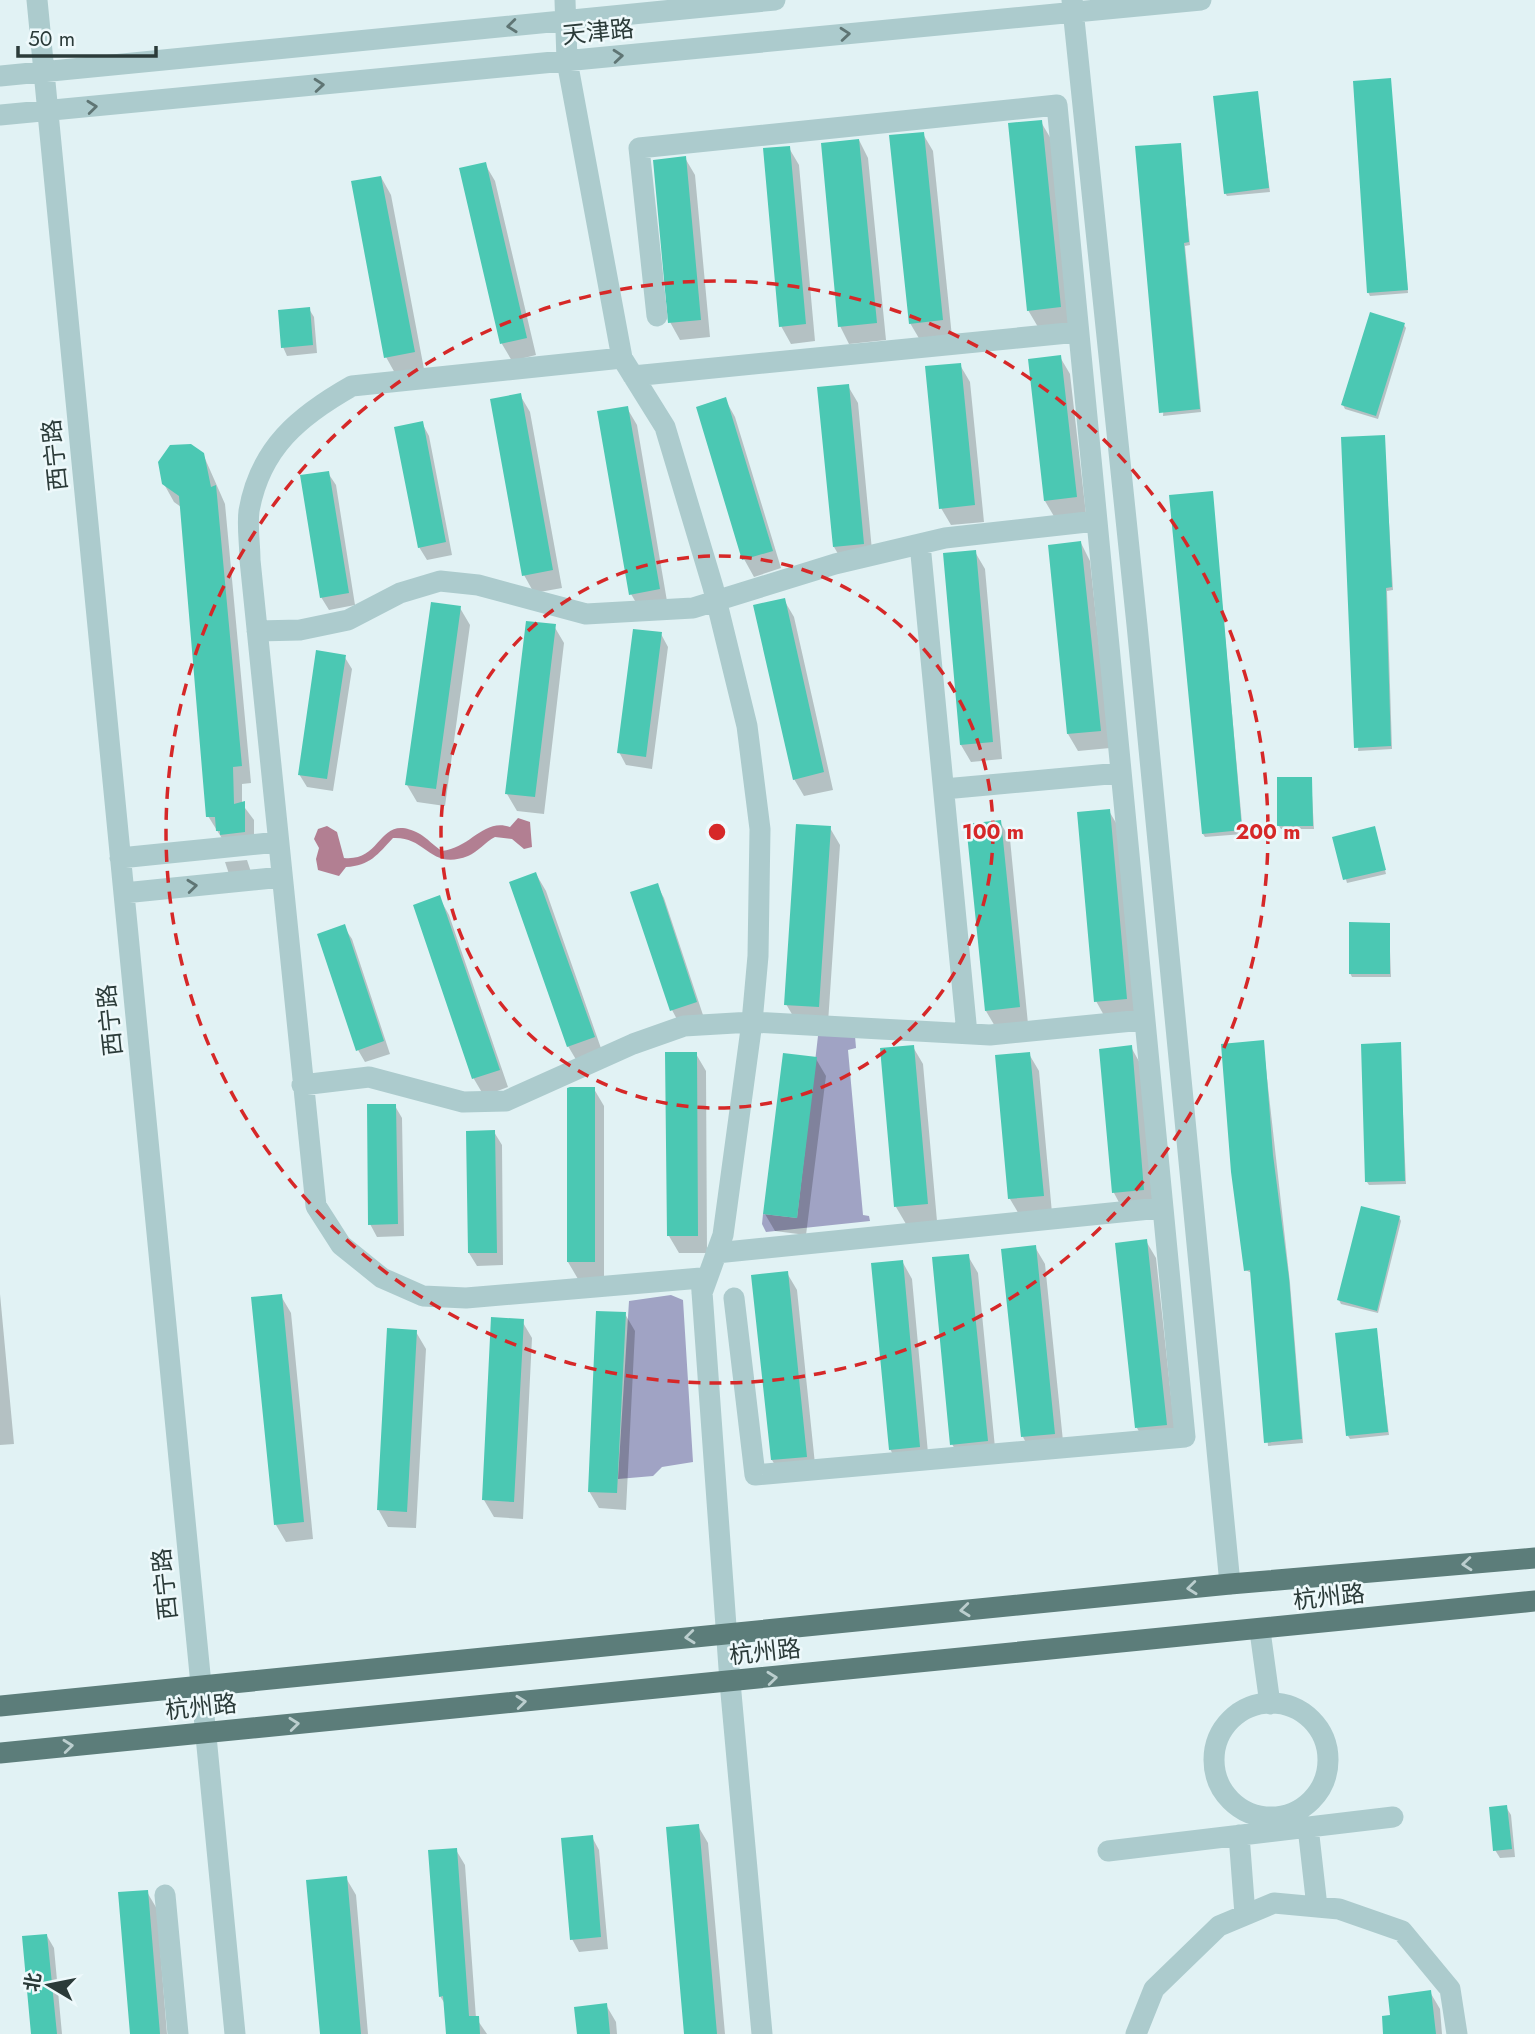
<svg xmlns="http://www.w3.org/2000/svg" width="1535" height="2034" font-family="Jost,'Noto Sans SC',sans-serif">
<rect width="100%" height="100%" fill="#e1f2f4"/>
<path fill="#a0a3c4" d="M818,1036H855L856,1048L848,1050L863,1215L869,1216L870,1221L766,1232L762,1224L763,1214L797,1218Z
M671,1295L683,1300L693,1462L662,1467L653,1476L618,1479L629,1301Z"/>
<path fill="#b27f92" d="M518,818L530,822L532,847L524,849L512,839L495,837C485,842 478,852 468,856C430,871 427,836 393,838C378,854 370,866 346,867L339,876L318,870L316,859L319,848L314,839L318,829L327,826L337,832L344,858C384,862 378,811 420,834C427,838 434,846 442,851C471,848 483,818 510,827Z"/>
<path fill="#0003" d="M1390,80L1408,293L1370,296L1368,292Z
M1257,93L1270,192L1227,196L1225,193Z
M1041,122L1051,139L1069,324L1038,327L1028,310Z
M923,134L933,151L952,337L920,340L910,323Z
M859,140L868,158L886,340L849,344L840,326Z
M1180,144L1190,245L1185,246L1201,412L1163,416Z
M789,148L799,165L815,341L791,344L781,326Z
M685,158L695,175L710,337L680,340L670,322Z
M485,164L495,181L536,355L512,361L502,344L461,170Z
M381,177L391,195L424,369L396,375L386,357Z
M309,309L314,317L317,353L287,356L283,347Z
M1404,325L1406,328L1378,419L1345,409L1343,405Z
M1060,357L1070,374L1086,514L1055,518L1045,501Z
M960,365L970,382L984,522L951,525L941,508Z
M848,386L858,403L873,561L844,564L834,547Z
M520,395L530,412L562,588L534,593L524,575Z
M725,399L735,417L781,568L754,577L744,559L698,408Z
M627,408L637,425L668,607L641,611L631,594Z
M422,423L429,436L452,555L427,560L419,547Z
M1384,437L1393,590L1387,591L1392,749L1358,751Z
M203,454L225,504L251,783L242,784V804L254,820V849L228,848L208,816L181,507L174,502L164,484Z
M328,473L336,485L355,605L329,610L321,597Z
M1212,493L1243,834L1205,837L1203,834Z
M1081,543L1090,561L1110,748L1078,751L1068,734Z
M975,552L985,569L1002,759L971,762L961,745Z
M784,600L794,617L833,790L804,796L794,779Z
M460,608L470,625L445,806L417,802L407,785Z
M554,626L564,643L544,814L517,811L507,794Z
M661,634L668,647L652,769L626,765L619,752Z
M344,656L352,669L333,791L307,787L299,774Z
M1311,778L1314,829H1281L1279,826Z
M1109,811L1119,828L1136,1016L1106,1019L1096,1001Z
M1000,822L1010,839L1028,1024L996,1028L986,1011Z
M830,828L840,845L828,1023L796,1021L786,1004Z
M1376,832L1386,874L1347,883L1334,838Z
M247,860L252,875L230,877L225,862Z
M536,874L546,891L603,1054L578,1063L568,1046Z
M657,885L664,898L703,1015L679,1023L672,1010Z
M439,897L449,915L508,1087L484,1096L474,1079L415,906Z
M1389,925L1391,977H1352L1350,973Z
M344,927L352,939L390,1054L365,1062L358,1050Z
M1263,1042L1290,1283L1303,1443L1268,1446L1252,1273L1245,1270Z
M1400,1044L1406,1184L1369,1185L1367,1182Z
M913,1047L923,1064L937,1221L906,1224L896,1207Z
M1131,1047L1141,1065L1153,1207L1123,1210L1114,1193Z
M696,1054L706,1071L707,1253H679L669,1236Z
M1029,1054L1039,1071L1052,1213L1020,1216L1010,1199Z
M816,1059L826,1076L806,1235L775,1231L765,1214Z
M594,1089L604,1106V1279H578L568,1262Z
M395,1106L402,1118L404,1236L377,1237L370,1224Z
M494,1132L502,1145L503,1265L477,1266L469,1253Z
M1399,1217L1401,1221L1378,1313L1341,1304L1339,1300Z
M1146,1241L1156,1258L1176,1442L1147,1445L1137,1428Z
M1035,1247L1045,1264L1064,1451L1032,1454L1023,1437Z
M968,1256L978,1273L996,1458L962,1461L952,1444Z
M902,1261L912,1279L929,1464L900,1467L890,1449Z
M787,1273L797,1290L816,1474L782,1477L772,1460Z
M0,1294L14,1444L0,1445Z
M281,1296L291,1313L313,1539L286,1542L276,1525L253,1299Z
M625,1314L635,1331L626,1510L599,1508L589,1491Z
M522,1321L532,1338L523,1519L494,1517L484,1500Z
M1376,1330L1389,1435L1350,1439L1348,1436Z
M416,1332L426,1349L416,1528L388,1527L378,1509Z
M1506,1807L1511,1815L1515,1857L1500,1858L1495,1850Z
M698,1826L708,1843L725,2034H686Z
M592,1837L599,1850L608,1949L579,1952L572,1939Z
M456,1850L465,1865L476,2018L487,2034H447L445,2004L440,1996Z
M346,1878L356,1895L368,2034H323Z
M147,1892L157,1909L167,2034H132Z
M47,1936L54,1948L62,2034H33Z
M1430,1992L1440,2009L1442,2034H1385L1391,2017Z
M606,2005L616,2022L617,2034H579Z"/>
<path fill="#4bc8b3" d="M1391,78L1408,290L1367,293L1353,81Z
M1258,91L1269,188L1224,194L1213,96Z
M1042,120L1061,307L1027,311L1008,123Z
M924,132L943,320L909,324L889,135Z
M859,139L877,323L838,327L821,143Z
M1181,143L1189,242L1184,243L1200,409L1159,413L1135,146Z
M790,146L806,324L779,327L763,148Z
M686,156L701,320L668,323L653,160Z
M486,162L527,338L500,344L459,168Z
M381,176L415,352L384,358L351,181Z
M310,307L313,345L281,348L278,310Z
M1370,312L1405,323L1376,416L1341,405Z
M1061,355L1077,497L1044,501L1028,359Z
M961,363L975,505L939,509L925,366Z
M849,384L864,544L833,547L817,387Z
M521,393L553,570L522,576L490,399Z
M726,397L773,551L742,560L696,407Z
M628,406L660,589L629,595L597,411Z
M423,421L446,542L418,548L394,427Z
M1385,435L1392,587L1386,588L1391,746L1354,748L1341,437Z
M191,444L204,453L211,487L216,485L242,766L233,767L234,804L245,801V832L220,835V831H216L215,817H206L179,496L162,484L158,462L170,445Z
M329,471L349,593L320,598L300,475Z
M1213,491L1242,830L1202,834L1169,495Z
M1081,541L1101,731L1067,734L1048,545Z
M976,550L993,742L960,745L943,553Z
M785,598L824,772L793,780L753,605Z
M431,602L461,606L436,789L405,785Z
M526,621L556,624L535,797L505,794Z
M633,629L662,632L646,757L617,753Z
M316,650L346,655L327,779L298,775Z
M1277,777H1312L1313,826H1277Z
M1110,809L1127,999L1094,1002L1077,812Z
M1001,820L1020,1007L985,1011L966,824Z
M796,824L831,826L819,1007L784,1005Z
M1375,826L1386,870L1343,880L1332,837Z
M536,872L595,1037L567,1047L509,882Z
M658,883L697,1002L670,1011L630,892Z
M440,895L500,1070L472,1079L413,905Z
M1349,922L1390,923V974H1349Z
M345,924L384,1041L356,1051L317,934Z
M1264,1040L1273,1155L1289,1278L1302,1439L1264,1443L1250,1270L1244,1271L1231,1172L1221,1044Z
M1401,1042L1405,1181L1365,1182L1361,1044Z
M914,1045L928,1204L894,1207L880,1048Z
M1132,1045L1144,1190L1112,1193L1099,1049Z
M665,1052H697L698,1236H667Z
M1030,1052L1044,1196L1008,1199L995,1055Z
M783,1053L817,1057L797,1218L763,1214Z
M570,1087H595V1262H567V1088Z
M367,1104H396L398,1224L368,1225Z
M495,1130L497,1253H468L466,1131Z
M1361,1206L1400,1216L1377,1311L1337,1300Z
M1147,1239L1167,1425L1135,1428L1115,1243Z
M1036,1245L1055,1434L1021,1437L1001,1249Z
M969,1254L988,1441L950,1445L932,1257Z
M903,1260L920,1447L889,1450L871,1263Z
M788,1271L807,1457L771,1460L751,1275Z
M282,1294L304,1522L274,1525L251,1297Z
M596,1311L626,1312L617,1493L588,1492Z
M491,1317L524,1319L514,1502L482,1500Z
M387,1328L417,1330L407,1512L377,1510Z
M1377,1328L1388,1432L1346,1436L1335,1333Z
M1507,1805L1512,1849L1493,1851L1489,1807Z
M699,1824L717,2034H684L666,1827Z
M593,1835L601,1937L570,1940L561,1838Z
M457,1848L469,2016H479L480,2034H446L443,1996L439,1997L428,1850Z
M347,1876L361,2034H320L306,1880Z
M148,1890L160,2034H130L118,1892Z
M47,1934L57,2034H31L22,1936Z
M1431,1990L1436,2034H1383L1382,2016L1390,2015L1388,1996Z
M607,2003L610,2034H577L574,2007Z"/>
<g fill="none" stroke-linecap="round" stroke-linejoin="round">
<path stroke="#accbcd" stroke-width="21" d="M37,0L235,2034
M565,0L567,61L622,358L665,427L713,587L747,726L760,829L758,956L752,1022L723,1235L702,1293
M1072,0L1137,625L1230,1584
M0,76L775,0
M0,115L1201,0
M657,316L639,148L1057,105L1185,1437L755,1475L734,1298
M622,358L352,386C299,416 260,448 249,511C247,526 250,545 250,560L316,1206L341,1245L382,1278L423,1296L466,1298L701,1278L730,1682L762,2034
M633,376L1078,332
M920,544L967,1034
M257,631L300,630L348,620L400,593L440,581L478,585L586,614L693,608L835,564L945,538L1096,521
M944,789L1120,773
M120,858L278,842
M124,893L282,877
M302,1085L369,1077L463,1102L506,1101L633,1044L684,1026L752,1022L990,1035L1143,1020
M716,1253L1160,1208
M1260,1631L1270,1704
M1214 1760a57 57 0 1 1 114 0a57 57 0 1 1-114 0Z
M1308,1827L1317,1907
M1239,1835L1245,1915
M1108,1851L1393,1817
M165,1895L178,2034
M1136,2034L1154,1989L1219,1926L1274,1903L1339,1909L1402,1931L1450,1989L1457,2034"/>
<path stroke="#5c7d7a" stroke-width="21" d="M0,1706L1230,1584L1535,1558
M0,1753L1535,1601"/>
</g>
<defs><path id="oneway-chevron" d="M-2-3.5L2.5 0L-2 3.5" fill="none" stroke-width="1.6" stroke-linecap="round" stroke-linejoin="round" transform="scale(1.75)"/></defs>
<g stroke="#5f7574">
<use href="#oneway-chevron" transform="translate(512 26) rotate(174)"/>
<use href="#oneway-chevron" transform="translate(845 34) rotate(-5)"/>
<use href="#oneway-chevron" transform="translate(618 56) rotate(-5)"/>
<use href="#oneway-chevron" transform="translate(319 85) rotate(-5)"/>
<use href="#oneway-chevron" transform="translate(92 107) rotate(-6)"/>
<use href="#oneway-chevron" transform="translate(192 886) rotate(-6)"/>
</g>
<g stroke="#bbcece">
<use href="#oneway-chevron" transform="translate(1467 1564) rotate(175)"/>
<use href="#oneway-chevron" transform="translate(1192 1588) rotate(174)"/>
<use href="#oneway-chevron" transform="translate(965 1610) rotate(174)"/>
<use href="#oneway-chevron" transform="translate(690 1637) rotate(174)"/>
<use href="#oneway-chevron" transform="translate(772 1678) rotate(-6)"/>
<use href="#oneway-chevron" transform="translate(521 1702) rotate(-6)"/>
<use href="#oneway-chevron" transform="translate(294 1724) rotate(-6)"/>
<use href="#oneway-chevron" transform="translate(68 1746) rotate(-6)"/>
</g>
<g fill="none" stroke="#d62828" stroke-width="3.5" stroke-dasharray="12 9">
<circle cx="717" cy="832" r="276"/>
<circle cx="717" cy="832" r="551"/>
</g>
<g text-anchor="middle" stroke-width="5" stroke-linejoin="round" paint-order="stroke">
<g font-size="24" fill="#2b3b39" stroke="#eef9fb">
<text transform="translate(598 32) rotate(-6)" y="8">天津路</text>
<text transform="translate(55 455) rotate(-96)" y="8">西宁路</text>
<text transform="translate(110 1020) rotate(-96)" y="8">西宁路</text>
<text transform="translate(165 1584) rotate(-96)" y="8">西宁路</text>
<text transform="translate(1329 1597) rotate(-6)" y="8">杭州路</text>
<text transform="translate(765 1652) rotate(-6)" y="8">杭州路</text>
<text transform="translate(201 1707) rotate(-6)" y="8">杭州路</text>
</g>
</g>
<circle cx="717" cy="832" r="10" fill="#d62828" stroke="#eef9fb" stroke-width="3.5"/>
<g font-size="21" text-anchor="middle" font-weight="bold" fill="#d62828" stroke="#eef9fb" stroke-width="5" stroke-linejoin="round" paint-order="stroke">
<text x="993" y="839">100 m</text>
<text x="1268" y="839">200 m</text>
</g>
<g transform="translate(49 1985) rotate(280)" stroke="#eef9fb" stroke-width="5" paint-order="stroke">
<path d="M0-5L12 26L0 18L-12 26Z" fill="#2b3b39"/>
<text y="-10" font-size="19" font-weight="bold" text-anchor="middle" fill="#2b3b39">北</text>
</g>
<path d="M18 46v10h138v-10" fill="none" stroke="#2b3b39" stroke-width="3.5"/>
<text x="28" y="46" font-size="21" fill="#2b3b39" stroke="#eef9fb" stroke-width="5" paint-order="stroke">50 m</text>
</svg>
